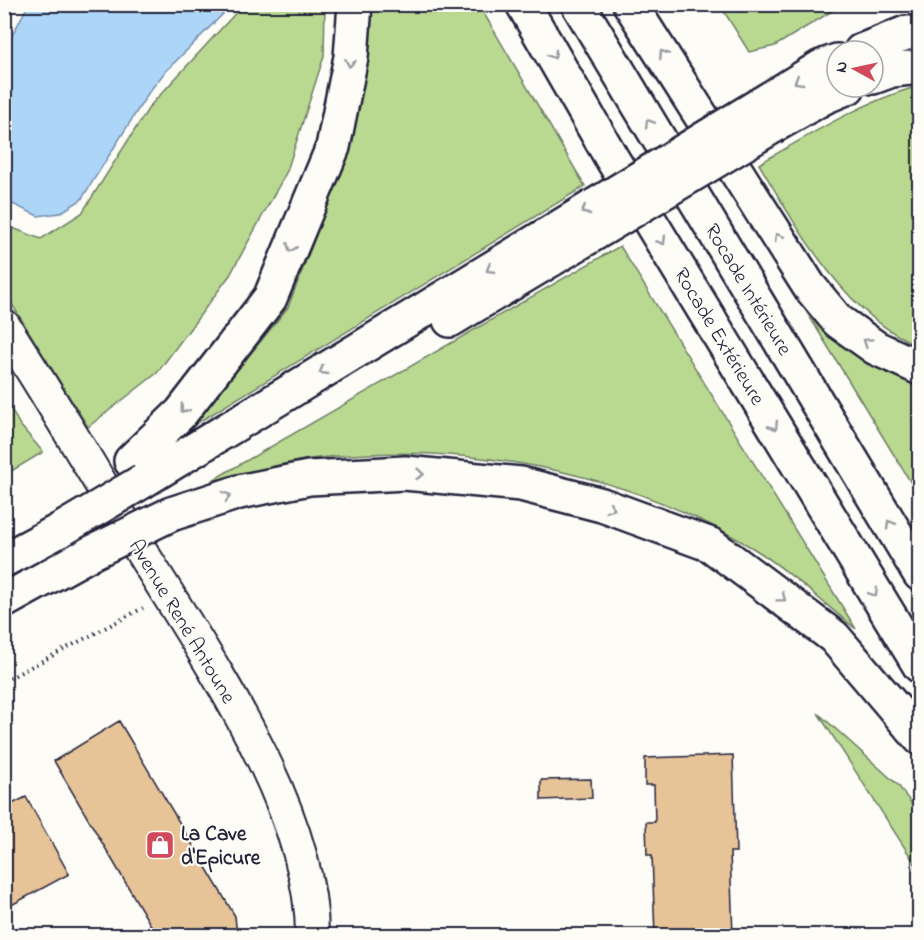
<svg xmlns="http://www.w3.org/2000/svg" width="924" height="940" font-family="'Indie Flower',sans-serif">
<rect width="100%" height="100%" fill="#fdfcf7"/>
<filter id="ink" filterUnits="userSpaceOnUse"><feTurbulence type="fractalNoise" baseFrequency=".0167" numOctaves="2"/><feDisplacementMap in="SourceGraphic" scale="12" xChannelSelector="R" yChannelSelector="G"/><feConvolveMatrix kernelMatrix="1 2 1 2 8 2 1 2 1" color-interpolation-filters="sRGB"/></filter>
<g filter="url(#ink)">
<path fill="#b9d991" stroke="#6e7e66" stroke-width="1.5" d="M243,5H325L324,56L287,171L230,275L157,373L88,427L5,293V222L10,227L41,239L82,213L150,106Z
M370,5H479L585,186L194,425L288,307L344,163L361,92Z
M720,5H842L775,46L749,52Z
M919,86H920L919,345C849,321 795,225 759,164C811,134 861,102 919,86Z
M620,246L856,629C823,603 791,572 756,550C627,471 467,441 318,458C282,462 246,474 211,481Z
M789,283C829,328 859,367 919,386V496Z
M5,399L20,425L43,452L5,475Z
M818,713L898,785L919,814V870Z"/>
<path fill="#acd5f7" stroke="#758dac" stroke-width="1.5" d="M28,5H232L165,72L149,92L81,200L60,213L38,216L4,200L5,49Z"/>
<path fill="#e7c398" stroke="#22223b" stroke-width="1.5" d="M119,721L235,916L237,936H157L54,761Z
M733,755L736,852H730L733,936H655L652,855H647L646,822H655L654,785H645V758Z
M591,779L592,798L541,800V780Z
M26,797L69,874L4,909V808Z"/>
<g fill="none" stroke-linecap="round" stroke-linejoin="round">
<g stroke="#22223b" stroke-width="36">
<path id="minor" d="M4,326C52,400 96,476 141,551C206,657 313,809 312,936"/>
</g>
<g stroke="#22223b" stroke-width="38">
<path id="highway" d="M523,4L611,157L920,666
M578,4L920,574
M630,4L809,286L838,321L876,348L920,368
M861,51L906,33H920
M873,77L892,70L920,67
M761,104L821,67L837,61
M775,125L824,97L848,87
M450,320L552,259
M131,461L181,413L270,298L333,147L351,57L355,4
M143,481L540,239
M171,514L239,492L309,478L405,473L521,484L602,505L711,545L834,637L920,738
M4,560L64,528
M4,601L89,554"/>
</g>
<path stroke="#22223b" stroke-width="4" stroke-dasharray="1.5 4.5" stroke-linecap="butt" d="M4,681L143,608"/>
<use href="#minor" stroke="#fdfcf7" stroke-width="32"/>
<use href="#highway" stroke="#fdfcf7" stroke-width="33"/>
<g stroke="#22223b" stroke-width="38" stroke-linecap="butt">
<path id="highway-bridge" d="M540,239L761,104
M552,259L775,125
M64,528L143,481
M89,554L171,514"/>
</g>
<use href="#highway-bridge" stroke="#fdfcf7" stroke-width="33"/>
</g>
<defs><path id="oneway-chevron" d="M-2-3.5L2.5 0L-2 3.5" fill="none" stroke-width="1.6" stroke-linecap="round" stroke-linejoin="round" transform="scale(1.5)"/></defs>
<g stroke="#9a9aa2">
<use href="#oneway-chevron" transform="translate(663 54) rotate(-124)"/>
<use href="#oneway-chevron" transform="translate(553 55) rotate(60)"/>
<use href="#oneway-chevron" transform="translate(350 63) rotate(100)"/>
<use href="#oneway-chevron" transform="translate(798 81) rotate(149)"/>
<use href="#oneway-chevron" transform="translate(649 123) rotate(-121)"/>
<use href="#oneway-chevron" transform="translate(585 211) rotate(149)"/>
<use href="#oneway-chevron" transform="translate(778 237) rotate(-122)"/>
<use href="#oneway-chevron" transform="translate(662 241) rotate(59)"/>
<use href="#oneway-chevron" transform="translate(291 248) rotate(113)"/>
<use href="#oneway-chevron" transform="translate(490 269) rotate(149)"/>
<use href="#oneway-chevron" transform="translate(867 342) rotate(-145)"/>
<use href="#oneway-chevron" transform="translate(323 371) rotate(149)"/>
<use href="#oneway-chevron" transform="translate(184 409) rotate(130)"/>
<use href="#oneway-chevron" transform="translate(774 426) rotate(59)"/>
<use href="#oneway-chevron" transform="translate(420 474) rotate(5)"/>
<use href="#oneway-chevron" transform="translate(227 496) rotate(-19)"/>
<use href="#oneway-chevron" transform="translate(611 508) rotate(20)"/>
<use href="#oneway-chevron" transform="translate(890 524) rotate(-121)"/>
<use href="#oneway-chevron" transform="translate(874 593) rotate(59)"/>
<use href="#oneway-chevron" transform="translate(782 598) rotate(37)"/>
</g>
</g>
<defs>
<g id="shop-square" transform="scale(1.5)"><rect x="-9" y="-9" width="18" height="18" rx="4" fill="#d1495b" stroke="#fdfcf7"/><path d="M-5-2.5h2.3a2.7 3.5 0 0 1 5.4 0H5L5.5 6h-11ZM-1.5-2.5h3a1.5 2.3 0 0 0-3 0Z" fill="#fff"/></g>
</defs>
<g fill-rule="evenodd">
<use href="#shop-square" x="160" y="845"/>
</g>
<g text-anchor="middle" stroke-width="4.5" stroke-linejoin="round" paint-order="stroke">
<g font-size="21" fill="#22223b" stroke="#fdfcf7">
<text transform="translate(749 289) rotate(59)" y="7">Rocade Intérieure</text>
<text transform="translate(720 336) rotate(59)" y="7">Rocade Extérieure</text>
<text transform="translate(183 621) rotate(59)" y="7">Avenue René Antoune</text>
</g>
<g font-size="21" font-weight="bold" fill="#22223b" stroke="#fdfcf7" text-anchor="start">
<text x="181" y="840">La Cave<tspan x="181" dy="24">d'Epicure</tspan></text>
</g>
</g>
<rect width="924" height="940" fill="none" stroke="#fdfcf7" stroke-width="24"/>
<rect x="12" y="12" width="900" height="916" fill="none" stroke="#22223b" stroke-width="2" filter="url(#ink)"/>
<g transform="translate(855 69) rotate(278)"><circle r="28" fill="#fdfcf7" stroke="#a5a5ac" stroke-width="1.5"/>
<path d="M0-4.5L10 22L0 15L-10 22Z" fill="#d1495b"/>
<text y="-9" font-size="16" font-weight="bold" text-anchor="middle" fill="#22223b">N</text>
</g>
</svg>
